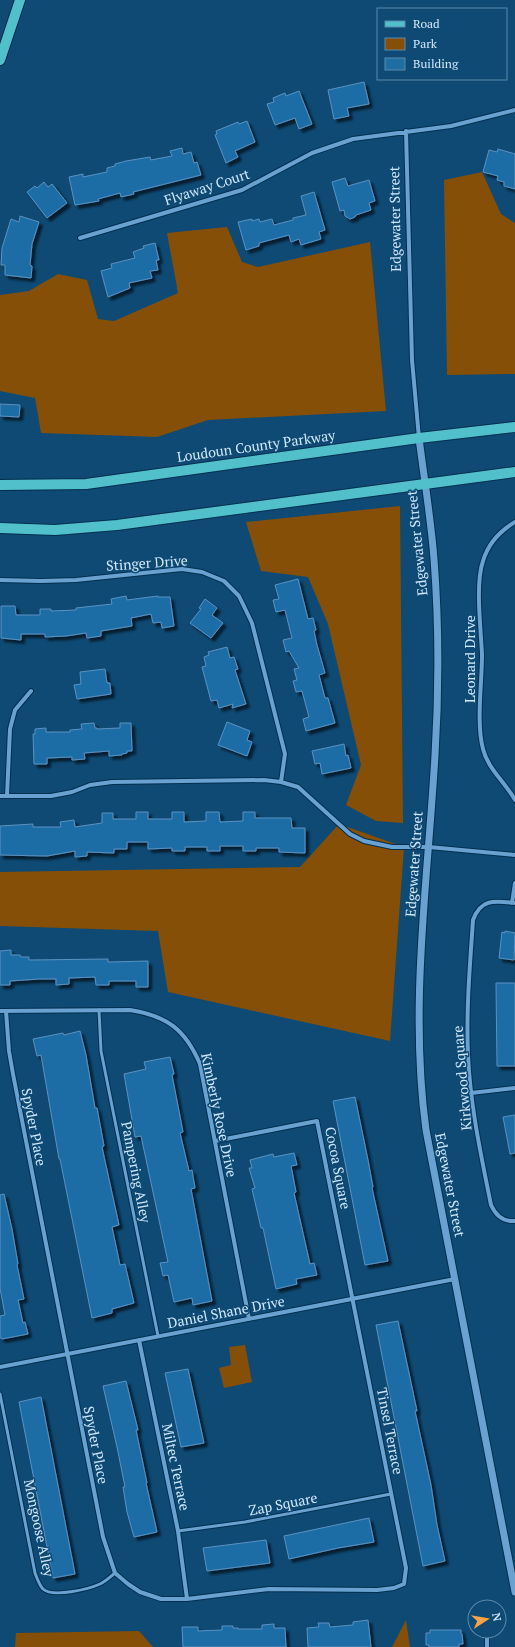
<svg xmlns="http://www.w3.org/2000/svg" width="515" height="1647" font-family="'PT Serif',serif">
<defs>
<filter id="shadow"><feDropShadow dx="3.5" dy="3.5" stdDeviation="1" flood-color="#0009"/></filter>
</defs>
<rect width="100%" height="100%" fill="#0e4a74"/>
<path fill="#854f07" d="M482,172L501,214L515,223V374L447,375L444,180Z
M227,227L242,262L258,267L370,242L386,411L208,420L157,437L41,433L35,398L0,391V295L29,291L58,274L87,280L98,319L114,321L178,293L167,233Z
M400,506L403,823L376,821L346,805L361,765L328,624L308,577L261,571L246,522Z
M339,824L404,847L390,1041L168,992L158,931L0,926V872L300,867Z
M245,1345L252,1382L224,1388L219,1368L231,1365L229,1347Z
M406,1620L410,1647H392Z
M139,1631L153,1647H15L16,1633Z"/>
<path fill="#1f6da5" stroke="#5a91c0" filter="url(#shadow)" d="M364,82L369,104L347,108L349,116L334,119L328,90Z
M299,91L312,124L299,129L295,118L275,125L267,104L274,102L273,98L285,93L286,96Z
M247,121L255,142L235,151L238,157L226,163L215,135L217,134L216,131L238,122L239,124Z
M182,148L183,154L191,152L194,163L197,162L201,175L133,192L134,194L121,197L120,193L98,199L99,201L75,205L69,177L83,174V177L107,172V168L115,166V164L126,161L150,157L151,160L172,156L170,151Z
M498,149L515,154V189L504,186V182L497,180L498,176L483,172L489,150L497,152Z
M345,178L348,186L369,180L375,201L369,203L371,210L356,215L355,217L350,219L345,216L344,210L340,211L332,182Z
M44,182L48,187L52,184L67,203L47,218L27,192L35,186L37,188Z
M314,192L325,230L319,232L321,239L301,245L299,239L291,242L289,235L259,243V246L246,250L238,222L252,219V221L259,219L260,222L272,219L274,225L293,220V218L306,215L301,196Z
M20,216L39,222L32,244L30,265L32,266L31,278L5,275V265H1L2,248L11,219L19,222Z
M155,243L159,260H156L158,270L150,271L152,278L129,283L130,288L108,297L101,271L112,268L111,264L135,258L133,252L144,248L143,246Z
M0,404L20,405L19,417L0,416Z
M298,579L308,619L313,618L316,630L314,631L317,645L325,673L319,675L325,698H328L335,723L306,731L303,719L309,717L302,691L296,692L293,681L297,680L294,669L299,668L289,651L286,652L283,640L292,638L285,610L276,612L273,600L279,599L275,585Z
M126,596L127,600L158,596V597H170L174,626L162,628L161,622L153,623L151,614L131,618L132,626L101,631V636L87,638L86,633L66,636L45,637V634H21V640L1,638V606H15L16,615H40V609H51V611L76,610V608L112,604L111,599Z
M205,599L217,608L212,615L223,623L211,638L190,623L201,609L199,608Z
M227,647L230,658L234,657L238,669L235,670L246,704L232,708L233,704L219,708L217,700L211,701L202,667L206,666L204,657L209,655L208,652Z
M105,669L107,683H110L111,694L77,699L74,685L81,684L80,672Z
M227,722L250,731L247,740L252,742L247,756L218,745Z
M94,723L95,728H97V729L120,728V723H131L132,751H127V753L122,754V755L109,756V751L84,753L85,759L72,760V757L47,758V764H34L33,734H35V729L46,728V732H70V730L82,729L81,724Z
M344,744L346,756L348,755L351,768L322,774L320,763L315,764L312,751Z
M136,812H148V819H172V812H184V822L206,821V812H219L220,822L243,821V812H255V818H291L292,828H305V853L279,852V848H256V851H243V846H220V851H207V847H185V851H172V848L148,849V842H127V849H114V853L87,852V856L75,857V851L47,856L0,855V826L33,824V827H61L60,822L74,820L75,827L102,823V813H113V819H136Z
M505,931L515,933L514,960L499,958L502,932L505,933Z
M11,950V955H20L21,957H29V960L108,959V962L148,961V987H136V981H109V985H96L95,977L69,978V984L56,985V979H39L10,981V985H0V951Z
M496,983H515V1066H497Z
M80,1031L86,1055L95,1108H97L104,1146L102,1147L119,1225L112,1227L120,1265L125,1264L134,1303L112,1309V1313L92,1318L60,1159H59L41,1055L37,1056L33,1039L63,1033L64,1035Z
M170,1057L174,1074L172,1075L183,1132L180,1133L189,1171L192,1170L195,1188L191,1189L212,1301L193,1305L192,1298L174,1302L168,1275L163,1276L160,1263L168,1262L141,1136L135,1137L124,1074L146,1069L144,1062Z
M355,1097L368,1160L373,1187L372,1188L388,1261L365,1265L333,1101Z
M515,1115V1153L510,1154L503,1117Z
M294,1153L297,1165L291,1166L296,1192L294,1193L310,1264L314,1263L317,1275L296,1279L297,1284L276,1289L263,1228H261L252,1189L255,1188L249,1168H252L250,1160L273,1154L274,1157Z
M4,1194L12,1229L18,1264L17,1265L24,1299L18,1300L23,1323L25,1322L28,1334L2,1339V1338H0V1316L5,1315L0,1288V1195Z
M398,1321L417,1411H415L431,1485L437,1525L445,1561L423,1566L376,1325Z
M188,1369L204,1443L181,1447L165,1373Z
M126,1381L138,1430H136L147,1483H146L157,1532L134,1537L127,1512L123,1487H125L117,1447L103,1386Z
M41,1397L75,1574L53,1578L19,1402Z
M369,1518L374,1542L338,1548L289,1559L284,1536Z
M266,1540L270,1563L207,1571L203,1548Z
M368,1620L371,1647H308L307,1628L319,1627L318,1623H329L330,1627L353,1625V1622Z
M274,1624V1628H285L286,1647H183L182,1627H198V1631L222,1630V1626H233V1628H238V1629H262V1625Z
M430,1630H461V1634H462L463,1644H459V1647H429V1645H426V1633H430Z"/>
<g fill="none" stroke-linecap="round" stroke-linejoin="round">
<g stroke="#022f4f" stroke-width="5">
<path id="service" d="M99,1010L101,1051L158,1336
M0,1394L35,1573C37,1578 39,1585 43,1589C53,1598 89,1589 100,1584C106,1581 111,1576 115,1573
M178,1531L245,1522L391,1494"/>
</g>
<g stroke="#022f4f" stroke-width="6">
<path id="minor" d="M406,131L412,360L419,438
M80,238L242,190L312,153L353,139L451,126L515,110
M515,522C500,531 488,544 483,561C475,584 481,629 482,655C482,683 476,723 483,749C488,769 505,782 515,800
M0,580L41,581L76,580L182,569L202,572L224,581L239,596L252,623L285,754L281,782
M0,796H51L72,792L90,785L112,782L264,780L281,782L298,787L350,834L364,841L392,847H429L515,855
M7,796L10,729L15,710L31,691
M512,903L515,883
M515,903C495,901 481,898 473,920C470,965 466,1009 468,1054C470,1105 481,1155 491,1205C496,1216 503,1222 515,1221
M0,1011L130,1010C167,1016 185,1029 200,1064L249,1319
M6,1011L9,1051L13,1074L103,1537L115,1573L128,1584L140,1592L161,1599H187L269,1589L377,1590L394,1588L404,1584L406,1568L317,1121L215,1141
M471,1093L515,1088
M139,1340L178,1531L187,1599
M0,1367L455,1279
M487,1647V1631"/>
</g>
<g stroke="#022f4f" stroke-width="9">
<path id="tertiary" d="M419,438C424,478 431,519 434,559C439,624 439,690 435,755C428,879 409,1006 426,1130L515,1592"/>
</g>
<g stroke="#022f4f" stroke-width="12">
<path id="primary" d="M0,60L20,0
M0,485L86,484L419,438L515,427
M0,528L55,530L117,525L515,472"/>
</g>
<use href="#service" stroke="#69a1d0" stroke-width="3"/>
<use href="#minor" stroke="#69a1d0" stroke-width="4"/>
<use href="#tertiary" stroke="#69a1d0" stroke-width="7"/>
<use href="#primary" stroke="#52c0ca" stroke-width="10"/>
</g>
<g text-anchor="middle" stroke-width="3" stroke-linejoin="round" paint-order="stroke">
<g font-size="14" fill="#d2e9fd" stroke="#0e4a74">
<text transform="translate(207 187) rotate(-18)" y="5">Flyaway Court</text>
<text transform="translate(395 219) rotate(-91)" y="5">Edgewater Street</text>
<text transform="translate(256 446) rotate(-8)" y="5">Loudoun County Parkway</text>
<text transform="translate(417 543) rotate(-96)" y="5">Edgewater Street</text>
<text transform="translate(147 563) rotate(-4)" y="5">Stinger Drive</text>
<text transform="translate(470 659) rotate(-90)" y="5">Leonard Drive</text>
<text transform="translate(414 864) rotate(-86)" y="5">Edgewater Street</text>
<text transform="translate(462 1078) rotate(-95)" y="5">Kirkwood Square</text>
<text transform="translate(219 1115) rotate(78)" y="5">Kimberly Rose Drive</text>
<text transform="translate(34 1127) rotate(79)" y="5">Spyder Place</text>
<text transform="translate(338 1168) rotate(79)" y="5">Cocoa Square</text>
<text transform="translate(136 1172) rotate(79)" y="5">Pampering Alley</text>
<text transform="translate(450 1185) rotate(79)" y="5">Edgewater Street</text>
<text transform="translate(226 1312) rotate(-11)" y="5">Daniel Shane Drive</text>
<text transform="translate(390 1431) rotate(79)" y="5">Tinsel Terrace</text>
<text transform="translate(96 1445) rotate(79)" y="5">Spyder Place</text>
<text transform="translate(176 1467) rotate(78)" y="5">Miltec Terrace</text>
<text transform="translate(283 1504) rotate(-11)" y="5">Zap Square</text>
<text transform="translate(39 1528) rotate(78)" y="5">Mongoose Alley</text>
</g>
</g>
<rect x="377" y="8" width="130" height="72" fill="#0e4a74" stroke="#5c8aab"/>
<rect x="385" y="21" width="20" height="6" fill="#52c0ca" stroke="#5c8aab"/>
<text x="413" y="28" font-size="12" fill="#d2e9fd">Road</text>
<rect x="385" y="38" width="20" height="12" fill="#854f07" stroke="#5c8aab"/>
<text x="413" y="48" font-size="12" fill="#d2e9fd">Park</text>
<rect x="385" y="58" width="20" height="12" fill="#1f6da5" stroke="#5c8aab"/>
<text x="413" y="68" font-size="12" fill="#d2e9fd">Building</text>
<g transform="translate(487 1619) rotate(78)"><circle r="19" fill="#0e4a74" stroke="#5c8aab"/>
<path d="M0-3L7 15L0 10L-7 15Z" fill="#f6a247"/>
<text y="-6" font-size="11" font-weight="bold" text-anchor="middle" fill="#d2e9fd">N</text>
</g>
</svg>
